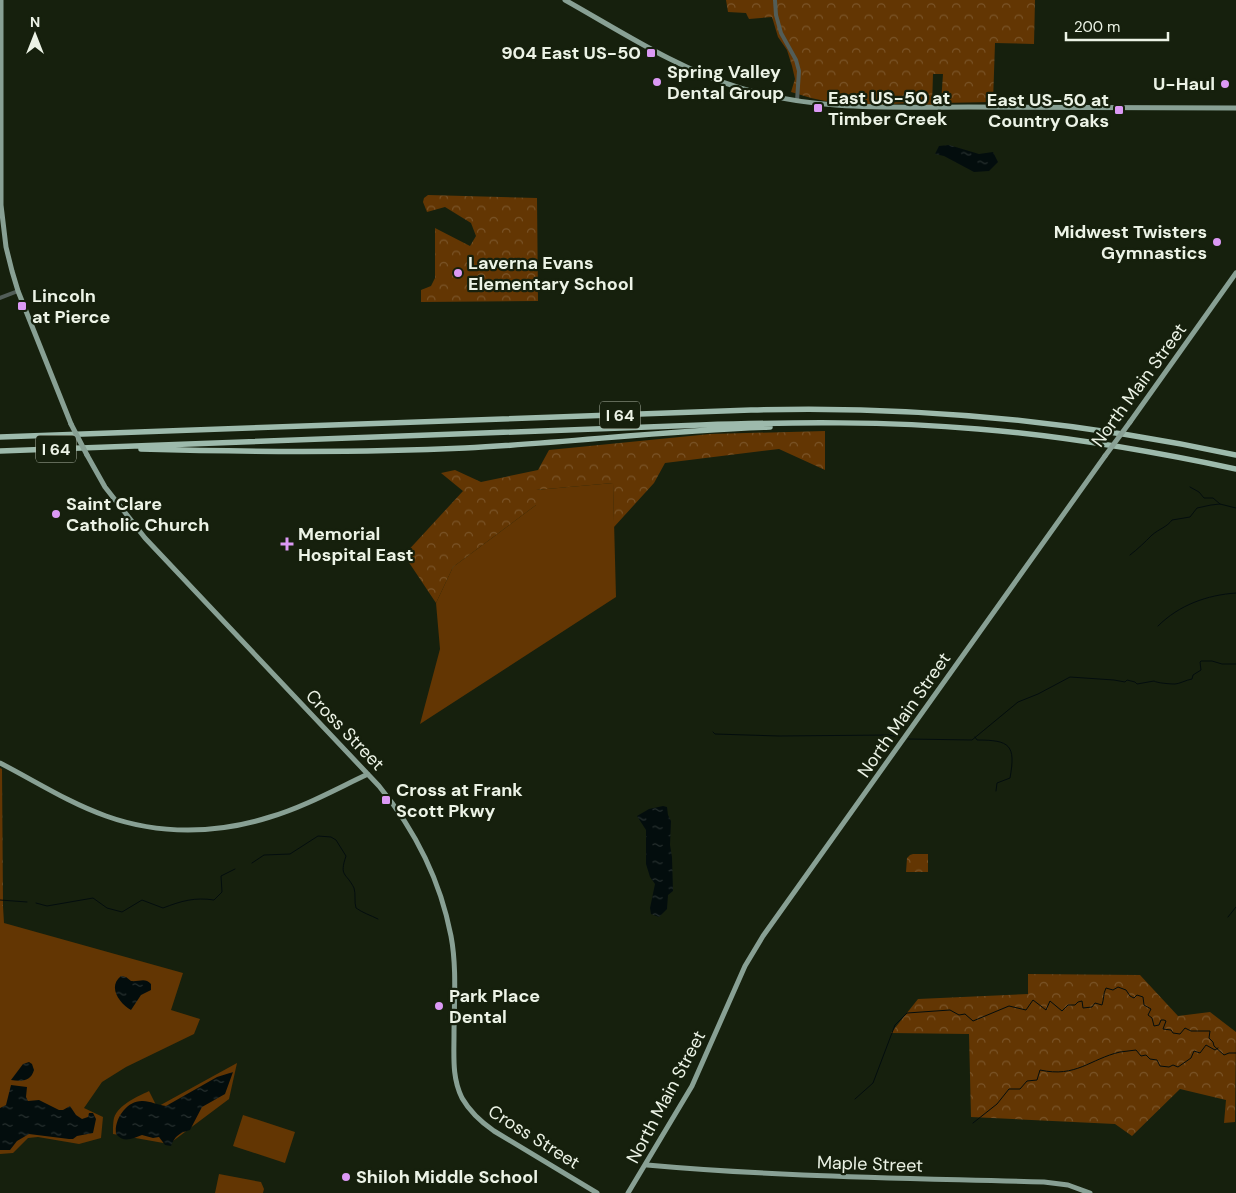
<svg xmlns="http://www.w3.org/2000/svg" width="1236" height="1193" font-family="'DM Sans',sans-serif">
<defs>
<pattern id="forest-crowns" width="20" height="18" patternUnits="userSpaceOnUse" patternTransform="scale(1.25)"><rect width="20" height="18" fill="#633603"/><path d="M2 6a3 3 0 1 1 6 0M12 15a3 3 0 1 1 6 0" fill="none" stroke="#7a5428"/></pattern>
<pattern id="water-ripples" width="26" height="14" patternUnits="userSpaceOnUse" patternTransform="scale(1.25)"><rect width="26" height="14" fill="#030d0d"/><path d="M2 4q2-2 4 0t4 0M15 11q2-2 4 0t4 0" fill="none" stroke="#283130"/></pattern>
</defs>
<rect width="100%" height="100%" fill="#16200d"/>
<path fill="#633603" d="M613,483L616,597L420,724L440,649L436,603L453,567L536,505V490Z
M0,906H3L4,923L183,973L171,1010L200,1019L194,1034L126,1067L102,1082L84,1108L103,1117L101,1138L79,1144L38,1137L28,1138L13,1153L0,1154Z
M237,1063L229,1099L169,1144L113,1134C113,1129 113,1122 114,1118C119,1104 137,1097 149,1091L157,1107Z
M243,1115L295,1132L285,1163L233,1146Z
M219,1174L261,1182L264,1189L263,1193H215Z"/>
<path fill="url(#forest-crowns)" d="M726,0H1035L1034,44L995,43L993,102L941,103L943,74H933L932,105L908,103L864,106L839,104L811,98L791,92L795,79L792,66L787,50L778,37L772,17L749,19L746,13L728,12Z
M428,195L537,198L538,301L421,302V290L431,286L435,278V228L470,246L476,236L471,223L445,207L427,212L423,202L424,198Z
M825,431V470L779,449L665,463L654,483L614,527L613,483L536,490V505L453,567L436,603L404,555L463,491L441,473L455,470L481,482L538,470L549,450L710,434Z
M0,768L2,769L3,906H0Z
M913,854H928V872H906L907,858L910,855Z
M1028,974L1140,975L1178,1016L1210,1012L1236,1032L1235,1122L1224,1123L1226,1100L1180,1089L1132,1136L1115,1124L971,1117L969,1034L891,1033L918,999L1028,994Z"/>
<path fill="url(#water-ripples)" d="M949,145L979,154L993,152L998,162L989,171L974,172L944,156L935,154L939,146Z
M663,806L667,807L668,815L671,821L670,845L672,857L673,891L668,895L667,909L659,917L651,914L650,908L655,884L650,877L646,864V830L637,816L649,809Z
M121,976L126,977L131,981C139,982 145,977 151,984V990L141,995L131,1010C120,1004 107,987 121,976Z
M29,1062L32,1064L34,1070C31,1081 22,1082 11,1080L23,1064Z
M233,1072L225,1094L202,1107L190,1130C179,1133 175,1136 171,1146L165,1145L159,1137L153,1138L142,1135C133,1138 124,1144 116,1134C114,1119 127,1100 143,1101C150,1101 158,1105 166,1106L217,1077Z
M11,1085L27,1087L26,1097L28,1101L39,1100L59,1110H63L70,1106L76,1115L82,1119L88,1117L89,1113H93L96,1119L93,1133L77,1136L73,1139H69L29,1134L17,1141L10,1150H0V1108L6,1105Z"/>
<g fill="none" stroke-linecap="round" stroke-linejoin="round">
<path stroke="#030d0d" stroke-width="1" d="M1190,487L1199,492L1204,498H1213L1220,504
M1130,555C1138,549 1145,542 1152,535C1159,529 1167,527 1172,520L1190,517L1197,508L1211,505L1220,504L1236,508
M1158,626C1179,605 1207,595 1236,593
M713,732L715,734L779,736L889,735L899,737
M975,737L977,740C1010,740 1016,745 1010,778L997,783L996,791
M908,739L972,740L1018,702L1038,694L1070,677L1114,680L1125,682L1127,680L1135,682L1137,684L1154,681C1157,683 1170,684 1175,684C1179,684 1186,680 1192,679L1193,675L1201,670L1200,662L1201,661H1212L1222,664H1236
M252,863L264,855L290,854L318,836L331,837L336,840L346,856C339,877 346,872 354,888C356,894 354,902 356,908C363,913 370,915 378,919
M0,900L27,902
M36,903L47,906L93,898L107,908L122,912L142,900L163,908C181,901 195,897 214,900L222,892L221,876L235,869
M1228,917L1236,907
M855,1099L873,1083L895,1025L907,1013L950,1010L959,1015L965,1014L973,1021L1009,1006L1026,1010L1033,1000L1046,1010L1050,1001L1062,1011L1068,1005H1075L1078,1002L1082,1001L1083,1008L1092,1007L1095,1003L1102,1005C1104,999 1103,994 1106,988L1113,990L1118,987L1126,990L1130,996L1134,998L1137,995L1143,997L1144,1005L1151,1009L1148,1015L1152,1018L1154,1026L1159,1025L1161,1020H1164L1166,1021L1163,1029L1171,1030L1173,1033L1180,1034L1185,1028L1191,1031H1210L1209,1038L1213,1042L1214,1046L1224,1055L1229,1053H1236
M973,1123L997,1104L1009,1089H1020L1027,1081L1037,1080L1040,1070C1076,1078 1090,1059 1120,1052C1125,1051 1131,1051 1136,1050L1141,1056L1146,1055L1150,1059L1157,1060L1160,1066L1169,1067L1173,1065L1178,1067L1191,1058L1194,1051L1200,1053L1206,1045L1215,1050L1218,1048"/>
<path stroke="#525d58" stroke-width="4" d="M775,0L776,15L781,33L796,60L799,71L797,101
M0,298L18,291"/>
<path stroke="#88a094" stroke-width="5" d="M1,0V205L6,247L12,271L18,291L71,424
M565,0C622,32 678,69 740,88C815,111 891,107 968,107C1058,108 1147,108 1236,108
M1130,422L1236,273
M87,455L105,487L145,538L379,786C415,830 440,879 451,936C457,968 454,1002 454,1035C454,1057 452,1078 462,1098C470,1112 481,1122 494,1131L597,1193
M0,763C35,781 69,803 106,816C159,835 217,834 270,817C304,807 336,789 368,774
M647,1165C779,1177 911,1178 1044,1182L1068,1185L1090,1193
M628,1193L692,1086L745,966L763,936L1105,456"/>
<path stroke="#9dbaac" stroke-width="5.5" d="M0,437L751,410C916,405 1075,421 1236,455
M141,449C249,452 357,453 465,448C567,443 669,430 770,427
M0,451L701,425C794,422 886,421 978,429C1065,436 1151,451 1236,469"/>
<path stroke="#88a094" stroke-width="5" d="M71,424L87,455
M1105,456L1130,422"/>
</g>
<g fill="#dc99f5" stroke="#16200d" stroke-width="2">
<rect x="646" y="48" width="10" height="10" rx="2.5"/>
<circle cx="657" cy="82" r="5"/>
<circle cx="1225" cy="84" r="5"/>
<rect x="813" y="103" width="10" height="10" rx="2.5"/>
<rect x="1114" y="105" width="10" height="10" rx="2.5"/>
<circle cx="1217" cy="242" r="5"/>
<circle cx="458" cy="273" r="5"/>
<rect x="17" y="301" width="10" height="10" rx="2.5"/>
<circle cx="56" cy="514" r="5"/>
<path d="M284.5 536.5h5v5h5v5h-5v5h-5v-5h-5v-5h5z"/>
<rect x="381" y="795" width="10" height="10" rx="2.5"/>
<circle cx="439" cy="1006" r="5"/>
<circle cx="346" cy="1177" r="5"/>
</g>
<g text-anchor="middle" stroke-width="4.5" stroke-linejoin="round" paint-order="stroke">
<g fill="#16200d" stroke="#acb4a5" stroke-width="1">
<rect x="600" y="401.5" width="40" height="27" rx="4"/>
<rect x="36" y="435.5" width="40" height="27" rx="4"/>
</g>
<g font-size="16" font-weight="bold" fill="#ecf3e6">
<text x="620" y="421">I 64</text>
<text x="56" y="455">I 64</text>
</g>
<g font-size="18" font-weight="bold" fill="#ecf3e6" stroke="#16200d" text-anchor="start">
<text x="641" y="59" text-anchor="end">904 East US-50</text>
<text x="667" y="78">Spring Valley<tspan x="667" dy="21">Dental Group</tspan></text>
<text x="1215" y="90" text-anchor="end">U-Haul</text>
<text x="828" y="104">East US-50 at<tspan x="828" dy="21">Timber Creek</tspan></text>
<text x="1109" y="106" text-anchor="end">East US-50 at<tspan x="1109" dy="21">Country Oaks</tspan></text>
<text x="1207" y="238" text-anchor="end">Midwest Twisters<tspan x="1207" dy="21">Gymnastics</tspan></text>
<text x="468" y="269">Laverna Evans<tspan x="468" dy="21">Elementary School</tspan></text>
<text x="32" y="302">Lincoln<tspan x="32" dy="21">at Pierce</tspan></text>
<text x="66" y="510">Saint Clare<tspan x="66" dy="21">Catholic Church</tspan></text>
<text x="298" y="540">Memorial<tspan x="298" dy="21">Hospital East</tspan></text>
<text x="396" y="796">Cross at Frank<tspan x="396" dy="21">Scott Pkwy</tspan></text>
<text x="449" y="1002">Park Place<tspan x="449" dy="21">Dental</tspan></text>
<text x="356" y="1183">Shiloh Middle School</text>
</g>
<g font-size="18" fill="#ecf3e6" stroke="#16200d">
<text transform="translate(1139 385) rotate(-54)" y="6">North Main Street</text>
<text transform="translate(904 715) rotate(-55)" y="6">North Main Street</text>
<text transform="translate(345 730) rotate(46)" y="6">Cross Street</text>
<text transform="translate(666 1097) rotate(-62)" y="6">North Main Street</text>
<text transform="translate(534 1137) rotate(32)" y="6">Cross Street</text>
<text transform="translate(870 1164) rotate(2)" y="6">Maple Street</text>
</g>
</g>
<g transform="translate(35 35)" stroke="#16200d" stroke-width="4" paint-order="stroke">
<path d="M0-4L9 19L0 12L-9 19Z" fill="#ecf3e6"/>
<text y="-8" font-size="14" font-weight="bold" text-anchor="middle" fill="#ecf3e6">N</text>
</g>
<path d="M1066 32v8h102v-8" fill="none" stroke="#ecf3e6" stroke-width="2.5"/>
<text x="1074" y="32" font-size="15" fill="#ecf3e6" stroke="#16200d" stroke-width="4" paint-order="stroke">200 m</text>
</svg>
